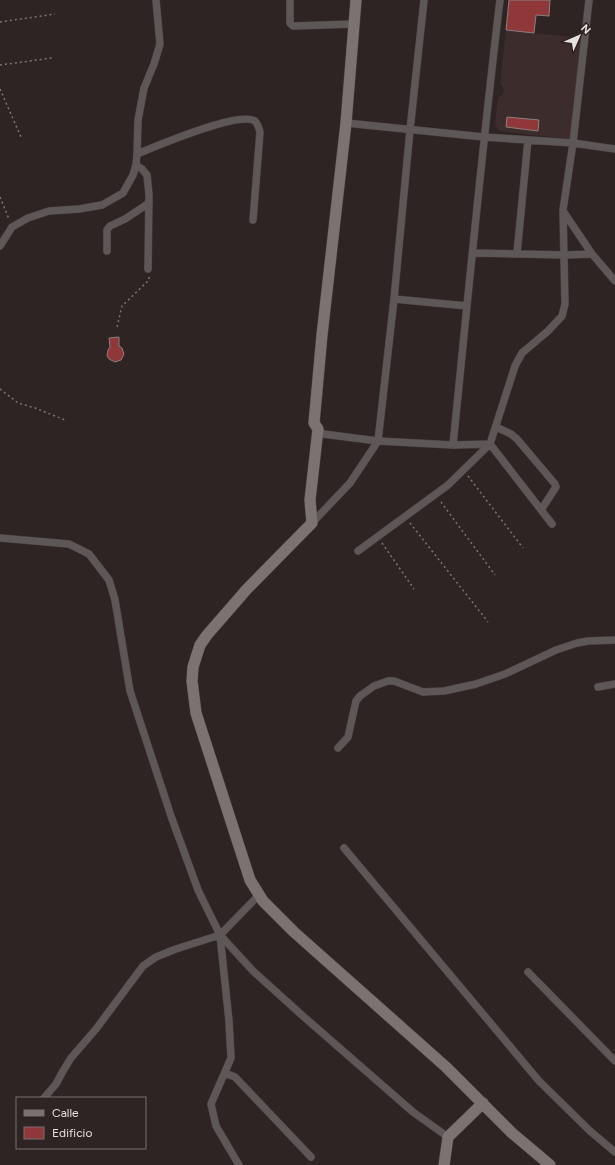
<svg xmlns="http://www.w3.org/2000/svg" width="615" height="1165" font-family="Figtree,sans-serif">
<rect width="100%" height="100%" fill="#2e2423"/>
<path fill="#3c2c2b" d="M506,30L581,38L572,134L568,139L499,131L495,124L498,98L503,94L504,89L500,84Z"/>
<path fill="#903739" stroke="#8b7f7f" d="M509,0H550L549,16L536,15L534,33L506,30Z
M507,117L539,120L538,131L506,127Z
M119,337V346L122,348L124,354L121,360L115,362L109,359L107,356L108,350L110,347L109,338Z"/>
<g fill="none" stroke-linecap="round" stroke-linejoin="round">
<g stroke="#4c4241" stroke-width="8">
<path id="street" d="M290,0V23L293,26L354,24
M346,123L484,137L573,143L615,149
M137,154C157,146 238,111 255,121C258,124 259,128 260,132L253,220
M136,165L142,169L147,175L149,195L148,269
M563,211L592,254
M0,246L12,227L28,218L49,211L79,209L102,205L123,193L133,175L136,165L137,154L138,120L144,88L154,64L160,44L156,0
M107,251V230L110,226L125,219L149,203
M473,253L565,255L592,254L615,281
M517,253L528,140
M394,299L467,306
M496,427L511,434L517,439L555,484L556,487L541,510
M318,429L323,434L378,441L453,445L490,444L552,524
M453,445C468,297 482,148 500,0
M312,523L350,483L378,441L394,299L410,130L424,0
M0,538L69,544L89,554L109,580L115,600L130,691L171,816L198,890L220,935L253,971L304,1017L413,1112L448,1137
M358,551L448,485L490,444L515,366L522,353L548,331L562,316L565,304L563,210L573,143L589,0
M598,687L615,684
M338,748L348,737L356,701L360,696L374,686L388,681H394L423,692L444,691L476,684L505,674L556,650L577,643L588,641L615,640
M344,848L539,1081L590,1131L615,1152
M528,972L615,1061
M225,1074L230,1075L235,1077L311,1157
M44,1098L56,1084L63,1071L71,1058L96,1029L143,966L156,957L176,949L220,935
M239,1165L216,1126L211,1104L231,1058L229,1021L220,935L259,895"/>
</g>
<g stroke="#4c4241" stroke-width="12">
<path id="secondary" d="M356,0L346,123L322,335L314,423L318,429L310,500L312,523L247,589L207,635L200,645L193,667L192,681L196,713L250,880L263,901L294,932L446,1067L512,1133L550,1165
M444,1165L448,1137L483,1103"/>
</g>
<path stroke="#7d7574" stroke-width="1.5" stroke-dasharray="2 3" stroke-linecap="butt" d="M0,22L55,14
M0,65L52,58
M0,89L21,137
M0,197L9,219
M117,327L122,306L149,280V277
M0,389L18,403L35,408L65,420
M468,476L523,548
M441,502L495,575
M410,523L488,622
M382,543L414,589"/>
<use href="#street" stroke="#5d5857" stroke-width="7"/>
<use href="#secondary" stroke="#7b7372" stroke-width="11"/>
</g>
<rect x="16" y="1097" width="130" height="52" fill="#2e2423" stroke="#786f6f"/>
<rect x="24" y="1110" width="20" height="6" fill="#7b7372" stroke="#786f6f"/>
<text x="52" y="1117" font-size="12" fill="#e7e0e0">Calle</text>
<rect x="24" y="1127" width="20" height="12" fill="#903739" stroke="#786f6f"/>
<text x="52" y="1137" font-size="12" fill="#e7e0e0">Edificio</text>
<g transform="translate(579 36) rotate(45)" stroke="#2e2423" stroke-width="3" paint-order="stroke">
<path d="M0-3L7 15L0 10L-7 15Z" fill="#e7e0e0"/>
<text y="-6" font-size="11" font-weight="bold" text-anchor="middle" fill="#e7e0e0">N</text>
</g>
</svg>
